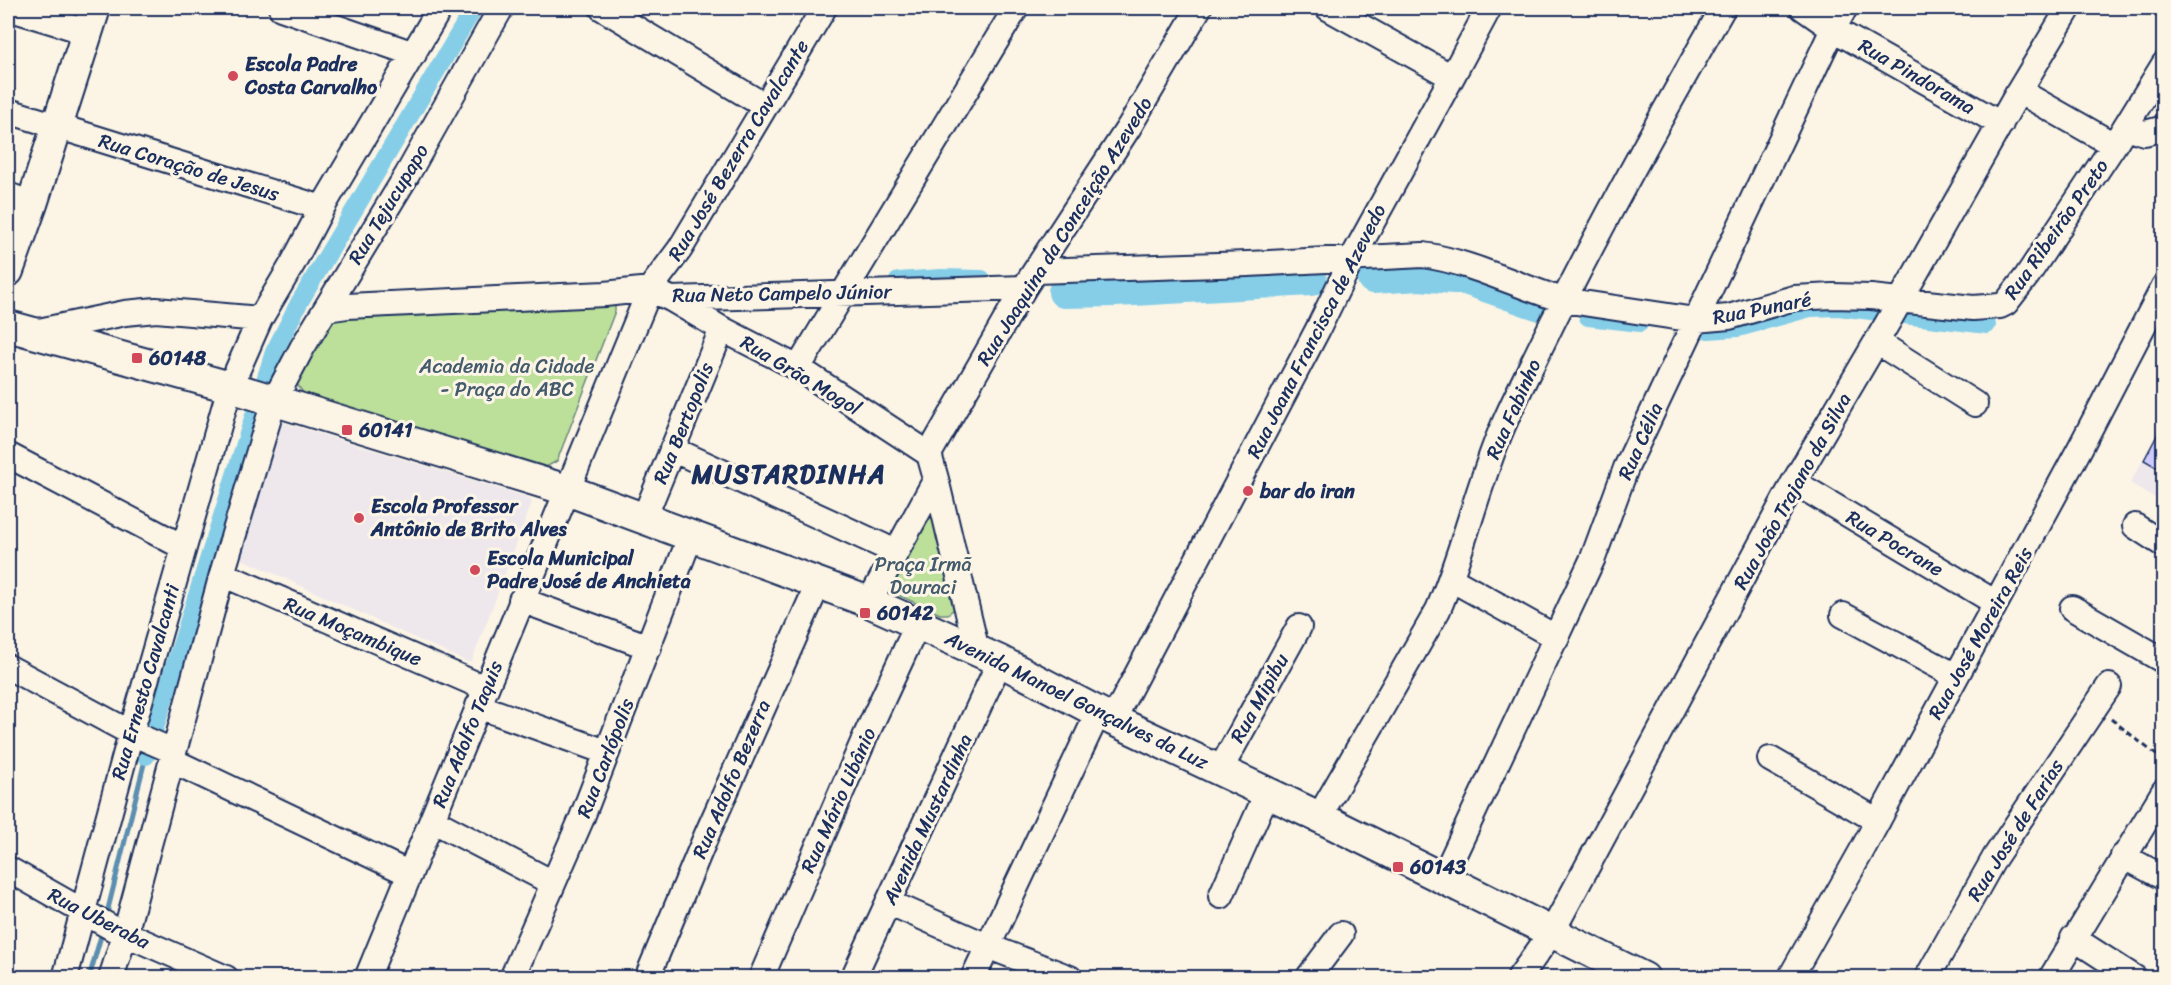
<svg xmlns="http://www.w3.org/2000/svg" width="2171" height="985" font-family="Sriracha,sans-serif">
<rect width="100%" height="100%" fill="#fcf5e5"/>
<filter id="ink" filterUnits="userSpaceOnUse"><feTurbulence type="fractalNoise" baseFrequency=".0167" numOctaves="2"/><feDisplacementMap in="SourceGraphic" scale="12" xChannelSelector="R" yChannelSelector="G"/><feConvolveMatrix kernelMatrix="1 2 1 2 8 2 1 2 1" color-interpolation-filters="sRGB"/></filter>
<g filter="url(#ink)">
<path fill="#eee8ec" d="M285,423L530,498L532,503L472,661L467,662L242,559V555L278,426Z
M2163,424V503L2130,483Z"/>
<path fill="#bce09a" stroke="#6c887c" stroke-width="1.5" d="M615,304V311L557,461L548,466L540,467L304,394L296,383L326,322L346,312Z
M926,513H932L955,608L948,614H940L898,595L890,584Z"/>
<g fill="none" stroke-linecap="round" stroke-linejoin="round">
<path stroke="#5b8eb1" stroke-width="5" d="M106,917L146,756
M89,978L103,929"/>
<path stroke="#86cee8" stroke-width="18" d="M898,281L941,278L982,279
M1588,317L1640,323
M1708,330L1738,328L1810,308L1838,307L1987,325
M146,756L274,352L299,303L474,8"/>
<path stroke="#86cee8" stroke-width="32" d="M1373,278L1420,275L1465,279L1543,306
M1064,292L1116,291L1311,280"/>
</g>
<path fill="#cdcbfe" stroke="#1b2f5e" stroke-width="1.5" d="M2163,424V459L2158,468L2144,460Z"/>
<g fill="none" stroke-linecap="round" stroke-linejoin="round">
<g stroke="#1b2f5e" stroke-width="28">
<path id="minor" d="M8,8L87,32
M281,8L414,54
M602,8L765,106
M1328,8L1452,77
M1803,8L1833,29L2001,124
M2019,91L2114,145
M8,111L322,208
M2125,127L2145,133L2164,128
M8,195L32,204
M1036,271L1248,264L1423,255C1472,262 1516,286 1563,300L1695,320L1729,317L1794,298L1833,296L1871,297L1973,308L2000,306L2006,303L2027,276L2114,145L2164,64
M671,299L722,329L798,368L929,454
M326,309L347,306L605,294L650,289L671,299L1024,288
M34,332L125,313L156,310L260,319
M1877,342L1975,404
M798,368L1016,8
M672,449L896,552
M929,454L1024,288L1129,127L1199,8
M929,454L936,479L977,651
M8,455L183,547
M1794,482L1996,603
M644,518L722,329
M2135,526L2164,545
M222,574L485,688
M1451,579L1557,638
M521,600L649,647
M869,602L936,479
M2072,608L2164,661
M1843,615L1956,676
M8,667L131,733L173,751
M478,706L606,752
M1113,720L1318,329L1352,259L1452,77L1489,8
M1770,759L1878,821
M171,760L410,874
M1220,770L1299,627
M1319,817L1438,610C1464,550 1477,486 1503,426C1515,398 1529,371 1542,344C1598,229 1660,118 1723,8
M432,820L553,883
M2123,856L2164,878
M8,869L114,929L226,978
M1443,878L1593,558L1626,468L1833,29L1845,8
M1221,896L1267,793
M888,902L987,946L1070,978
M2073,938L2135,978
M65,978L131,733L230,387L260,319L293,263L322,208L440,8
M111,978L125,934L222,574L274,401L302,348L407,175L501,8
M367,978L650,289L680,249L824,8
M512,978L581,820L691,535
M647,978L707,834L819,582
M761,978L866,735L918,623
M853,978L1000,661
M973,978L1098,713
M1308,978L1341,934
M1519,978L1552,932L1794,482L1888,322L2019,91L2069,8
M1790,978L1861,852L2080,448L2164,286
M1927,978L1995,857L2109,686
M2051,978L2164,791"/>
</g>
<g stroke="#1b2f5e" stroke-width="34">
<path id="major" d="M8,271L32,204L95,8
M8,326L230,387L567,490L869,602L1000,661L1113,720L1319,817L1644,978"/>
</g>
<path stroke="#1b2f5e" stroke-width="3" stroke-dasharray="6 4.5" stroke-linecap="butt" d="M2111,719L2164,761"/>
<use href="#minor" stroke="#fcf5e5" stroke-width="24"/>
<use href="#major" stroke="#fcf5e5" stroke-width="30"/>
</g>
</g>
<g fill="#d1495b" stroke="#fcf5e5" stroke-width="2">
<circle cx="233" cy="76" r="6"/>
<rect x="131" y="352" width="12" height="12" rx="3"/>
<rect x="341" y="424" width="12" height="12" rx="3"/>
<circle cx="1248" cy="491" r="6"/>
<circle cx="359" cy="518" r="6"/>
<circle cx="475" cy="570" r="6"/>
<rect x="859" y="607" width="12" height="12" rx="3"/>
<rect x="1392" y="861" width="12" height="12" rx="3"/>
</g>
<g text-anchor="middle" stroke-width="6" stroke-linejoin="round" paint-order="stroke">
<g font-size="20" font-weight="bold" fill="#1b2f5e" stroke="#fcf5e5" text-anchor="start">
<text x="245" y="71">Escola Padre<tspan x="245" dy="23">Costa Carvalho</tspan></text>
<text x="149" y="365">60148</text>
<text x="359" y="437">60141</text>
<text x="1260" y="498">bar do iran</text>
<text x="371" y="513">Escola Professor<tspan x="371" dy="23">Antônio de Brito Alves</tspan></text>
<text x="487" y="565">Escola Municipal<tspan x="487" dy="23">Padre José de Anchieta</tspan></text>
<text x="877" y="620">60142</text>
<text x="1410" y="874">60143</text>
</g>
<g font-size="20" fill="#1b2f5e" stroke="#fcf5e5">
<text transform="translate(1917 76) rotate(30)" y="7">Rua Pindorama</text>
<text transform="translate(738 150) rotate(-59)" y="7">Rua José Bezerra Cavalcante</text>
<text transform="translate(189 167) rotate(17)" y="7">Rua Coração de Jesus</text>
<text transform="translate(388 204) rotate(-59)" y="7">Rua Tejucupapo</text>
<text transform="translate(2056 229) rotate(-55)" y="7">Rua Ribeirão Preto</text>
<text transform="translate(1064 231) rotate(-58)" y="7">Rua Joaquina da Conceição Azevedo</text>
<text transform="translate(782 293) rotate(-1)" y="7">Rua Neto Campelo Júnior</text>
<text transform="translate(1762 308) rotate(-11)" y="7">Rua Punaré</text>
<text transform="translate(1316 331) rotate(-63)" y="7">Rua Joana Francisca de Azevedo</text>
<text transform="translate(801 375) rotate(31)" y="7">Rua Grão Mogol</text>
<text transform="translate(1513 409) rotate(-66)" y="7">Rua Fabinho</text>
<text transform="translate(683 423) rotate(-68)" y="7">Rua Bertopolis</text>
<text transform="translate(1640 441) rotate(-66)" y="7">Rua Célia</text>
<text transform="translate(1792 491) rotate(-61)" y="7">Rua João Trajano da Silva</text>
<text transform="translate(1895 543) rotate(31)" y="7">Rua Pocrane</text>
<text transform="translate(353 631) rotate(23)" y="7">Rua Moçambique</text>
<text transform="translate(1980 633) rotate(-61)" y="7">Rua José Moreira Reis</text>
<text transform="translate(145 682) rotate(-74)" y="7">Rua Ernesto Cavalcanti</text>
<text transform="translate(1259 698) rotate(-61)" y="7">Rua Mipibu</text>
<text transform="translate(1077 700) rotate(26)" y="7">Avenida Manoel Gonçalves da Luz</text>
<text transform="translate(467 734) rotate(-68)" y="7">Rua Adolfo Taquis</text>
<text transform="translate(605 758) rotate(-69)" y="7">Rua Carlópolis</text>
<text transform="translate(731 779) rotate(-67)" y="7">Rua Adolfo Bezerra</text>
<text transform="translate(838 800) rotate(-66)" y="7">Rua Mário Libânio</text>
<text transform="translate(927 819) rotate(-65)" y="7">Avenida Mustardinha</text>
<text transform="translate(2015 830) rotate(-58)" y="7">Rua José de Farias</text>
<text transform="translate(99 918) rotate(27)" y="7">Rua Uberaba</text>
</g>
<g font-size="20" fill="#435b6d" stroke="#fcf5e5">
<text x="507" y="373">Academia da Cidade<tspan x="507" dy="23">- Praça do ABC</tspan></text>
<text x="923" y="571">Praça Irmã<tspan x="923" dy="23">Douraci</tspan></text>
</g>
<g font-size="26" font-weight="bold" letter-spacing="1.5" fill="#1b2f5e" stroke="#fcf5e5">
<text x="789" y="483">MUSTARDINHA</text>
</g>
</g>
<rect width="2171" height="985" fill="none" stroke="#fcf5e5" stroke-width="30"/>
<rect x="15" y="15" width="2141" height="955" fill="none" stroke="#1b2f5e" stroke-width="2" filter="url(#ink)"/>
</svg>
